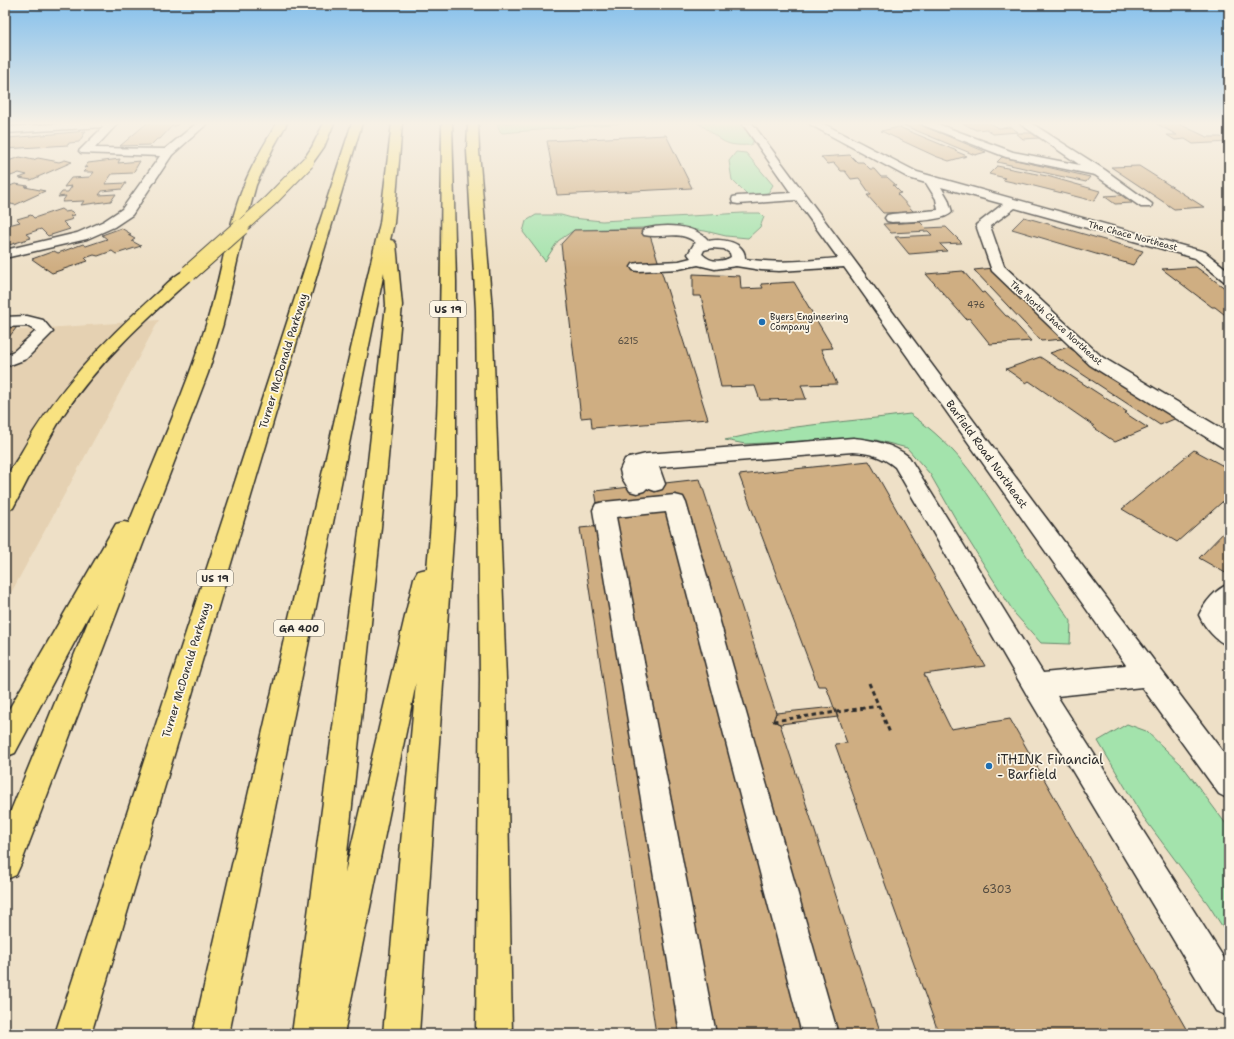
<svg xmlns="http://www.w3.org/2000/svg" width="1234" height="1039" font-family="'Shantell Sans',sans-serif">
<rect width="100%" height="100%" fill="#eee0c7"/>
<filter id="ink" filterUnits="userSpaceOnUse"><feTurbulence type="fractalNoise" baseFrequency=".025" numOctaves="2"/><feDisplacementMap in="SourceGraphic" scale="8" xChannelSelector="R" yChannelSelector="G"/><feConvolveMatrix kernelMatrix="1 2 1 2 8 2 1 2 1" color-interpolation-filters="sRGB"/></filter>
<g filter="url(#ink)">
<path fill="#e5d1b2" d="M159,320L5,604V331Z"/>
<path fill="#a3e3ac" stroke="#67876c" d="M497,123H624L502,133L499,130Z
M698,123H739L754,140L751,145C720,147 722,138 698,123Z
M736,152L746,153L773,185L768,193L747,195L732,180L729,161Z
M743,213H760L764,217L760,227L748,238L726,236L705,231L672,227L574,230L558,241L545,261L523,232L526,221L536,215H561L572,218L602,221Z
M910,414C959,447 982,487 1013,535C1032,564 1052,593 1071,621L1070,644L1041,643L1015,614L962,530L930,474L907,448L876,440L843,439L745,444L725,440C786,425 848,422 910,414Z
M1127,724L1146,731L1182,765L1229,828V937L1208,904L1141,814L1098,741Z"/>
<path fill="#cfae82" stroke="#2b2b2b" d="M147,123H179L176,126H172L160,139H157L151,145L120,146Z
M911,123H916L986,152L975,155L903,125Z
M962,123H990L999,128L1011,127L1018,132L993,134L986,129L976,130Z
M1177,123L1207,137H1221L1229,142L1193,144L1185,139L1175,140L1167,135H1177L1157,124Z
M899,127L957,151H955L967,156L949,161L935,156L881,131Z
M86,131L79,142L69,143L68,145L5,149V141L9,138Z
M1016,133H1031L1039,138L1023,139Z
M666,135L692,188L557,195L547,141Z
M850,155L857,162H863L870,169H874L881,177H887L896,185H893L901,193L897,194L914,212L883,213L867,195H871L859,178L851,179L845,171H841L834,163L827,164L821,157Z
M20,157L33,160L38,158L59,162L65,160L72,162L31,180L19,178L27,175L19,173L8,177L5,176V162Z
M1002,157L1051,168L1090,177L1086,182L997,162Z
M120,159L118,163L140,161L133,173L112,174L105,184L126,183L122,189L102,191L99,195L116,194L111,201L81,205L84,201L62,202L66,196L58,197L62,192H68L72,186L64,187L71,178L90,177L94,172H83L88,167L84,168L88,163Z
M997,166L1047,176L1100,191L1094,201L1022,183L1021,184L1003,180L1005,178L989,174Z
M1139,166L1204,207L1174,209L1111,167Z
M15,184L28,186L25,187L45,191L15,205L11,204L5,207V188Z
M1121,195L1132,203L1115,204L1104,196Z
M61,209L65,212L71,211L75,215L70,216L73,219L63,222L70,229L48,236L41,229L26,234L31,238L9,245L5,241V226L20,222L17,219L31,215L34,218Z
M1024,217L1143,251L1133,265L1012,229Z
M920,222L926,228L946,227L962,243L940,244L947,251L909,254L895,237L932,235L928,231L891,233L883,224Z
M121,228L131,234L128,235L135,239L132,241L141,246L116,254L112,251L98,256L94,255L85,258L88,261L52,273L32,259L54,251L58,253L83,244L86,246L107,239L102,235Z
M648,229L708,419L592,428L591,417L581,418L561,244L574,230Z
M1196,267L1229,291V318L1215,307H1212L1162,269Z
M994,268L1063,339L1041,341L974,270Z
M963,271L982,293L984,292L1006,316H1008L1031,341L990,344L969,318L966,319L926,274Z
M693,274L740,276L741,289L763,288L761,284L794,282L833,348L821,349L837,384L801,385L806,399L760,400L755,386L721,387L701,296H693Z
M17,327L5,342V328Z
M1068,347L1179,417L1160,425L1050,353Z
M1040,357L1060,370H1062L1127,412L1125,413L1148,428L1115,442L1093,427L1094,426L1029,381L1026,383L1006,369Z
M1194,450L1229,469V496L1177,542L1122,509Z
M869,461L985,666L924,674L951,729L1010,719L1189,1034H939L835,744L847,743L826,686H818L739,475Z
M700,479L776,713L773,721L780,724L881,1034H656L580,528L601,526L595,491Z
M1229,527V575L1199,558Z
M834,707L838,717L780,724L773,721L776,713Z"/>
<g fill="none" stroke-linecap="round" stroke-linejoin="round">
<g stroke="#2b2b2b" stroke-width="3">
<path id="minor" d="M70,123H118L95,148L165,149L197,123H208L172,155L132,215L114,227L87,239L5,258V250L77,233L104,221L122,209L160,156L81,153L79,151L103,127L5,133V127Z
M742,123H752L1040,510L1229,760V799L1219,794L1142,687L1057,696L1229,966V1016L1216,1011L1027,695L895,467C882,456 869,453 853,452L659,467L665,484L662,489L655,491L647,488L644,491L637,493L630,491L622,478L620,470L625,459L646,454L853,438C873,440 893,444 909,457L1043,673L1126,665L844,267L779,271L761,270L736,266L715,269L698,265L679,269L638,271L633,270L631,267L633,264L638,263L679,261L691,258L688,254L694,244L696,243C681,229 662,239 644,235L642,232L644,229C665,224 694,224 709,241C721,238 746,242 745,259C776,264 806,261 838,258L796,200L738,204L733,203L732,200L733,197L738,196L791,193ZM712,248L724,249L730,253L731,257C721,263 710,262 702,254L704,250Z
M810,123H822L917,172L1205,252L1229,271V283L1224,281L1195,258L1015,208L990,226L1004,266L1102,357L1229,433V449L1222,447L1090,365L992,271L976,225L1003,204L941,187L948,199L952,212C945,222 905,221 892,222L887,221L885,218L887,215L892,214L938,210L936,199L926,183L909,178L811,125Z
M922,123H935L1013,152L1080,165L1019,123H1031L1105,170L1152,204L1151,207H1141L1095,175L1006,157L923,125Z
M27,316L43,320L53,332L26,359L5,367V355L14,351L36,331L27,326L5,327V317Z
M675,495L683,497L686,503L838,1034H802L666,512L616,517L716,1034H680L593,510L596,504L604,502Z
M1229,584V611L1226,615L1229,618V646C1216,641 1205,628 1199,615C1205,602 1216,589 1229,584Z"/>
</g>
<g stroke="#2b2b2b" stroke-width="3">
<path id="highway" d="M277,123H287L273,148L256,185L246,222L223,324L208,373L21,864L16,875L5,880V825L96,602L15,753L5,757V716L116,524L124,522L129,523C155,458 185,393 206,325C221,279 226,230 244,185C253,163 265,143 277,123Z
M324,123H334L324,147L312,164H304L302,162L312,147Z
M352,123H362L91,1034H55Z
M392,123H402L394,223L390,240L394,241L396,244L402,305L386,479L345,873L414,578L418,571L427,569C441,421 441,272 442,123H452L456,281V495L419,1034H383L416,683L344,1034H292L366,479L386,305L384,272L229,1034H193L380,223Z
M468,123H478L479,151L492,310L506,679L512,1034H476L480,679L476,310L467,151Z
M189,269L194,270L196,273L194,276C147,318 99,361 64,414C45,444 30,476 13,508L5,510C5,501 3,491 5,482C7,473 16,462 21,453C56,391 103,341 156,294C165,286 177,272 189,269Z"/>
</g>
<path stroke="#2b2b2b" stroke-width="3" stroke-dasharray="4.5 3.5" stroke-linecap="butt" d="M869,683L890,733
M773,721L879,706"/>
<use href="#minor" fill="#fcf5e5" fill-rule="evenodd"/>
<use href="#highway" fill="#f8e281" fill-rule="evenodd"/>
<g stroke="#2b2b2b" stroke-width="14" stroke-linecap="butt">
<path id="highway-bridge-far1" d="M240,228L270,201L308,162"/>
</g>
<g stroke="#2b2b2b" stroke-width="18" stroke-linecap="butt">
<path id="highway-bridge" d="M189,273L241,227"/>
</g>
<use href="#highway-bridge-far1" stroke="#f8e281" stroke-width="12"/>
<use href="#highway-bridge" stroke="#f8e281" stroke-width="16"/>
</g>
</g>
<linearGradient id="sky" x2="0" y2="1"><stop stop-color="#85c0ec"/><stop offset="0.46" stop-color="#f7f1e6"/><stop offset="1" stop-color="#f7f1e6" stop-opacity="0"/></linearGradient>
<rect width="1234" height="268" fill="url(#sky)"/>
<g fill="#1f6fb2" stroke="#fcf5e5" stroke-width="1.5">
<circle cx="762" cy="322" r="4"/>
<circle cx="989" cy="766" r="4"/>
</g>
<g text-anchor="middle" stroke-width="3.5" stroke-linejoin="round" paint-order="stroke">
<g font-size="9" fill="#2b2b2b" stroke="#fcf5e5">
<text transform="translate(1133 236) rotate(15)" y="3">The Chace Northeast</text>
<text transform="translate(1056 323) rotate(42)" y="3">The North Chace Northeast</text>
</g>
<g font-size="9" fill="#544c41">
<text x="976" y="308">476</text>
<text x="628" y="344">6215</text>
</g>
<g font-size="9" fill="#2b2b2b" stroke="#fcf5e5" text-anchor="start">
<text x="770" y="320">Byers Engineering<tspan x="770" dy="10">Company</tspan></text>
</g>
<g fill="#fcf5e5" stroke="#6a6863" stroke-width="1">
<rect x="430" y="301" width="36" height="16" rx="3"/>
<rect x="197" y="570" width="36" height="16" rx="3"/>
<rect x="274" y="620" width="50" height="16" rx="3"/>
</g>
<g font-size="10" font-weight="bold" fill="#2b2b2b">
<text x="448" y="313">US 19</text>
<text x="215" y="582">US 19</text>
<text x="299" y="632">GA 400</text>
</g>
<g font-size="11" fill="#2b2b2b" stroke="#fcf5e5">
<text transform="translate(283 361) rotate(-73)" y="4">Turner McDonald Parkway</text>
<text transform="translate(987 454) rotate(54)" y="4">Barfield Road Northeast</text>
<text transform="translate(186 670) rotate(-73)" y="4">Turner McDonald Parkway</text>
</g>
<g font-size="11" fill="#544c41">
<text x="997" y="893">6303</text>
</g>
<g font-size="13" fill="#2b2b2b" stroke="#fcf5e5" text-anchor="start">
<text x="997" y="764">iTHINK Financial<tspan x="997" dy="15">- Barfield</tspan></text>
</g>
</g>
<rect width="1234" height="1039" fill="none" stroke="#fcf5e5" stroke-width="20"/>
<rect x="10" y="10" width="1214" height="1019" fill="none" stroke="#2b2b2b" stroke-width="1.5" filter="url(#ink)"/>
</svg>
